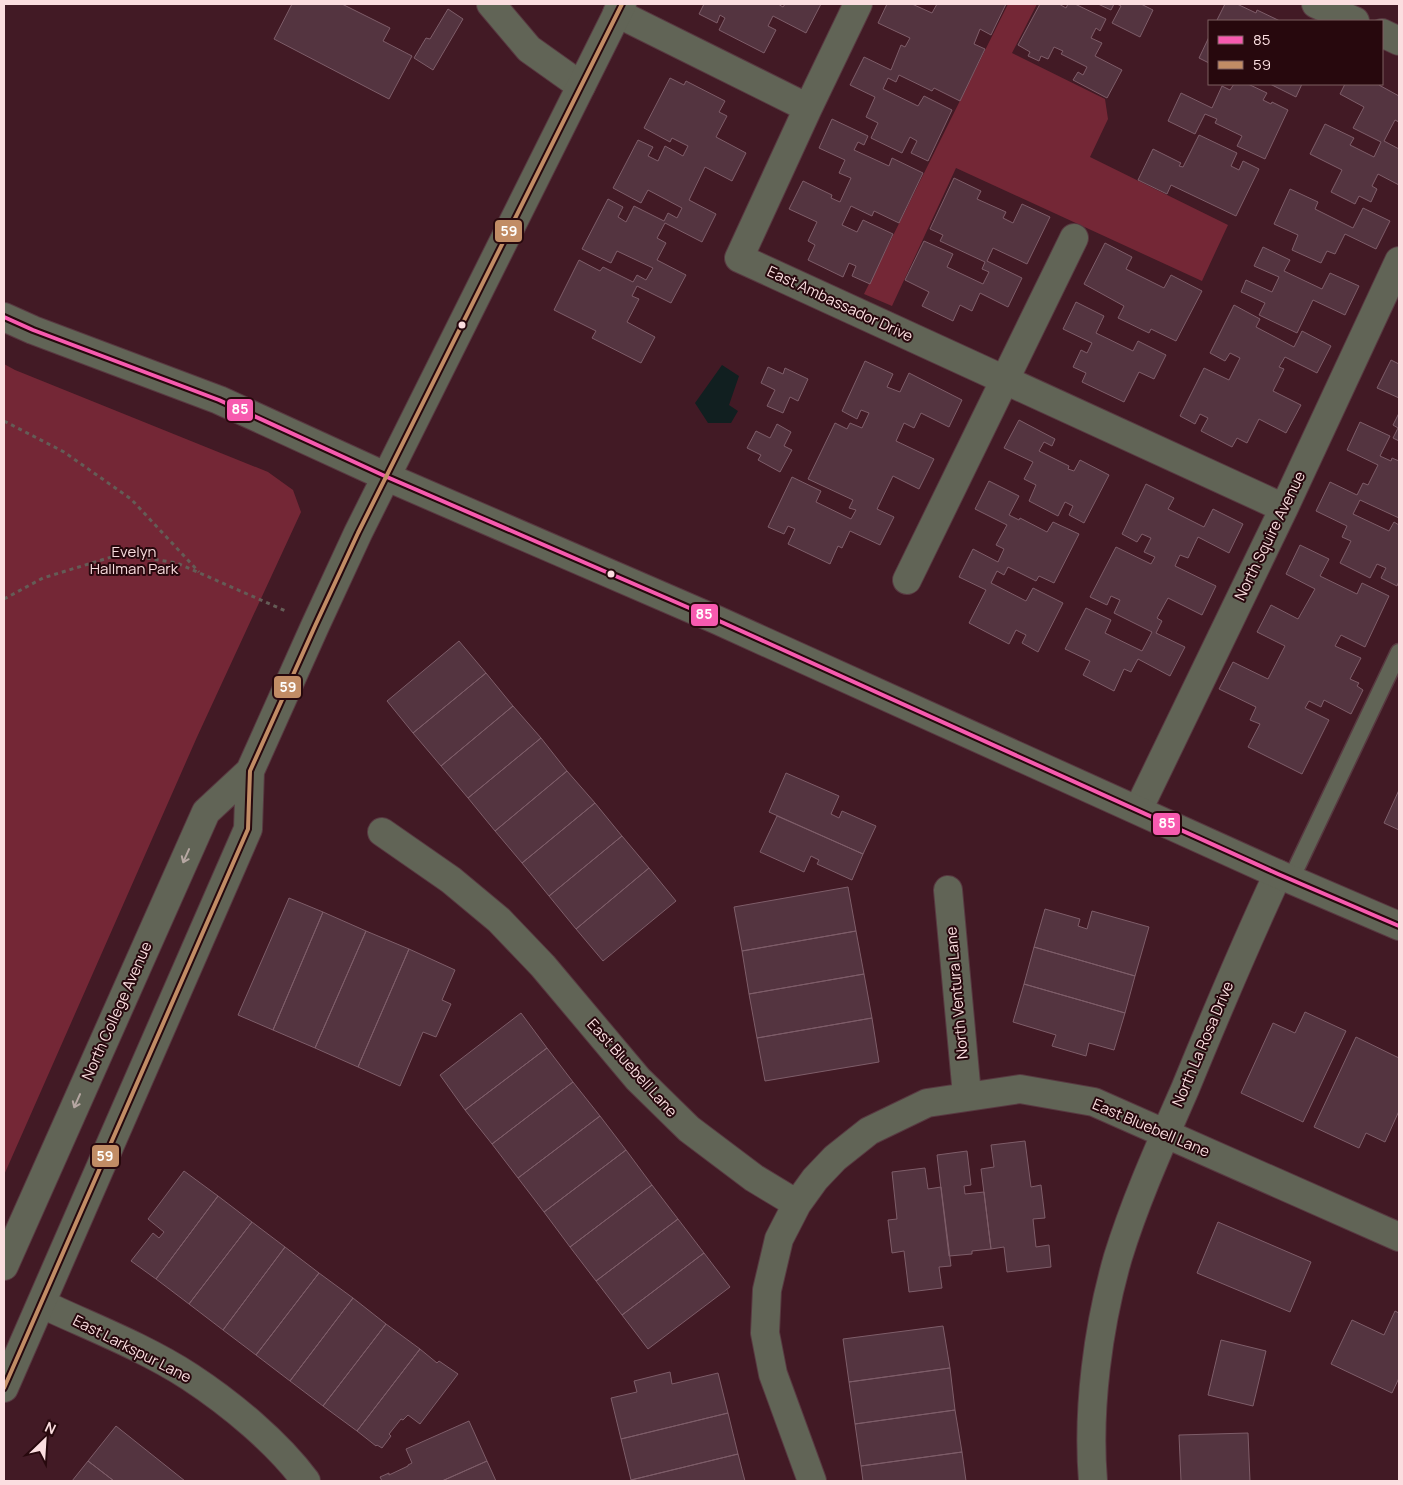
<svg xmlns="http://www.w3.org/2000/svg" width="1403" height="1485" font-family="Manrope,sans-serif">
<rect width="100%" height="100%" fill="#421a25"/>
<path fill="#742736" d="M1008,4H1037L1012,53L1105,99L1108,119L1090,157L1228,225L1202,281L956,168L892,306L864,294Z
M4,364L15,370L268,472L293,490L301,512L197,737L4,1175Z"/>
<path fill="#111f20" d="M722,365L739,376L729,405L738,411L731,423H708L695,403Z"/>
<path fill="#543440" stroke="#7e5d69" d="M292,4H342L390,28L383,41L412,56L389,99L274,39Z
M704,4H778L783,7L785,4H821L806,33L773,16L768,26L776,30L764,53L719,30L725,18L720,15L717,23L699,14Z
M887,4H912L932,13L937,4H1006L991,35L980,29L974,44L985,49L960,101L934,88L932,91L899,75L896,82L888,78L883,89L918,106L924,96L952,110L928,161L911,153L917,141L910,137L902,153L871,138L878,123L866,117L875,97L850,85L864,57L891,70L901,45L905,47L910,38L878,23Z
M1040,4H1059L1066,8L1068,4H1075L1106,19L1100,31L1096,28L1091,38L1102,43L1095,56L1122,70L1107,98L1073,80L1078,72L1083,75L1087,67L1061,54L1063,51L1054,47L1048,59L1041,56L1039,61L1028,56L1030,52L1018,45Z
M1098,4H1114L1111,10Z
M1117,4H1141L1153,10L1140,37L1112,23L1121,6Z
M1225,4H1237L1256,13L1257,10L1280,21H1220L1217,20Z
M448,9L463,19L433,70L414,58L426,38L430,39Z
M1209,37V63L1199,58Z
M670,78L684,85L686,81L725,101L719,112L727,116L716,137L746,153L732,181L705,167L689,200L716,214L702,242L665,223L657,238L666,243L657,260L686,275L671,303L637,286L632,296L639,299L627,322L655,337L641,363L592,338L596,331L554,310L579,260L600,271L603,267L633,282L637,275L646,280L653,268L617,251L611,263L582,249L608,199L623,207L618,217L626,222L634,206L664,221L668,213L677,218L682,208L648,190L641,203L613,188L638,140L653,147L648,156L658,161L665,146L683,156L688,146L672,138L670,142L644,128Z
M1234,84H1248L1267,93L1263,100L1271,104L1272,102L1288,110L1265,159L1237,146L1242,136L1215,123L1217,119L1205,114L1195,134L1168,121L1181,93L1212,108L1222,86L1230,90Z
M1270,84H1302L1296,97Z
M1345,84H1380L1379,85L1399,96V122L1395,120L1384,141L1399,149V185L1378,174L1372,186L1377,189L1371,202L1359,196L1355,204L1331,192L1342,170L1310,154L1325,124L1354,138L1350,145L1374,157L1381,142L1353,128L1364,107L1340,94Z
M832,119L868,136L864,145L858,142L854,150L889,166L892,158L923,173L899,223L874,211L872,216L851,206L842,225L857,232L863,220L893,234L870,284L852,276L856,266L849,263L843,277L808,260L815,245L808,241L817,222L789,209L803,181L832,195L831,198L840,202L851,178L839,173L845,160L819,148Z
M1199,135L1237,153L1231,166L1239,170L1243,161L1259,169L1236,216L1171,185L1167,194L1138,180L1153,149L1181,163L1179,166L1183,167Z
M954,178L981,191L977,199L1006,212L1003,218L1013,223L1022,204L1050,217L1027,264L993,248L987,261L1022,278L1008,307L980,293L972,311L960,305L953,321L922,306L929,292L905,280L924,241L953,254L947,267L983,284L989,272L982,269L985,262L940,241L943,235L930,229Z
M1290,189L1318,202L1315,209L1353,228L1363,208L1390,221L1376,249L1345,234L1335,254L1327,251L1321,263L1292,250L1298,235L1274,224Z
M1105,243L1132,257L1126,269L1164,288L1171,275L1202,291L1176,341L1151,329L1149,333L1118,318L1124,306L1084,284Z
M1263,247L1290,260L1284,271L1322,289L1330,273L1359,286L1345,315L1313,300L1297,333L1259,315L1265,303L1241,292L1246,280L1272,292L1279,277L1254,266Z
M1076,302L1104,316L1096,333L1133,351L1138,341L1166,355L1154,379L1139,372L1124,402L1082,382L1086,373L1073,367L1081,350L1087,353L1092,343L1063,329Z
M1234,305L1260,319L1256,327L1294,347L1302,331L1331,346L1317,373L1285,357L1279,367L1284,369L1273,391L1301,405L1286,433L1259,419L1247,443L1237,438L1232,447L1201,431L1208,418L1200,414L1195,424L1180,416L1204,368L1229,380L1240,358L1230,353L1225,361L1210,353Z
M1391,360L1399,364V398L1377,388Z
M865,361L893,374L887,387L900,392L909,373L962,400L949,427L921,413L914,428L904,423L896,441L934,459L919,489L893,476L877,509L894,517L880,545L850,531L842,548L838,546L830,564L788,544L795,529L788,526L784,534L768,527L792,477L821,491L816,502L851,519L856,510L849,508L853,500L808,479L835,423L847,429L850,423L862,428L869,413L861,410L857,419L842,411Z
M768,367L783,374L785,368L808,379L798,401L790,397L783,413L767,406L775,390L761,383Z
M1399,413V441L1393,438L1398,428L1393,425Z
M1019,420L1055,439L1052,446L1044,442L1039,451L1069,466L1068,469L1074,471L1080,460L1109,475L1084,523L1069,515L1073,506L1065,502L1058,516L1029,501L1036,485L1024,479L1033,462L1004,448Z
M1360,422L1390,436L1380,456L1391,461L1392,458L1399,461V518L1360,500L1353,514L1389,531L1394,522L1399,525V581L1397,586L1381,578L1386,568L1377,564L1370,578L1340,563L1351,541L1342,537L1347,526L1316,511L1330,482L1357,495L1363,483L1368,485L1378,465L1347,450Z
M777,424L791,432L784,446L792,450L780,472L758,460L761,455L747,448L756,431L770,438Z
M989,481L1019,496L1009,515L1019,520L1020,518L1047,532L1053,522L1079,534L1054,583L1039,576L1036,581L1008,567L1004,575L997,571L991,583L1026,601L1033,588L1063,603L1038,652L1022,643L1026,635L1016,630L1009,644L969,623L986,590L959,577L973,549L998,562L1004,549L996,545L1007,525L975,509Z
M1146,484L1174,498L1168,509L1204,527L1213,509L1243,524L1229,553L1198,537L1188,558L1180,555L1175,566L1216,586L1202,615L1168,598L1157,618L1162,621L1156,633L1185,647L1170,676L1138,659L1131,672L1124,669L1114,691L1083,675L1090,661L1065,649L1086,608L1111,620L1105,633L1142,651L1152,632L1114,613L1120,600L1111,596L1107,605L1090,597L1116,547L1151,564L1155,557L1144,552L1151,538L1142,534L1137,542L1122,534Z
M1300,545L1329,559L1320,576L1357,594L1362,583L1389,596L1365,647L1341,635L1335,646L1361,658L1350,679L1359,683L1357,686L1363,690L1351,714L1324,700L1321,707L1309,701L1305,708L1329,720L1302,774L1248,747L1260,724L1250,720L1256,707L1219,689L1233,662L1268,679L1285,646L1257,632L1271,605L1298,619L1315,589L1286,574Z
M459,641L486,673L413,733L387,701Z
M486,673L513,706L441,766L413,733Z
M513,706L541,738L468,798L441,766Z
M541,738L567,771L495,831L468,798Z
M567,771L595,803L522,863L495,831Z
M786,773L839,796L831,814L839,818L842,811L876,826L863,854L769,812Z
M1399,790V830L1384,823Z
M595,803L622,836L549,896L522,863Z
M777,816L863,854L852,880L817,864L819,860L811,856L804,872L760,852Z
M622,836L649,868L576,929L549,896Z
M649,868L676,901L603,961L576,929Z
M848,887L856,931L742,951L734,907Z
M289,898L323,912L273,1030L238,1015Z
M1045,909L1080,919L1078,926L1087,929L1092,911L1149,927L1135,976L1034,947Z
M323,912L366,931L315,1048L273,1030Z
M366,931L409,949L358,1067L315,1048Z
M856,931L864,974L749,994L742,951Z
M1034,947L1135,976L1125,1013L1024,984Z
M409,949L455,970L442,1000L451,1004L436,1037L423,1032L400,1086L358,1067Z
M864,974L872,1018L757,1038L749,994Z
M1024,984L1125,1013L1114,1050L1089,1043L1086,1056L1052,1046L1056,1035L1013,1022Z
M1305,1012L1346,1031L1303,1122L1241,1093L1273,1023L1295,1033Z
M521,1013L547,1048L465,1110L440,1075Z
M872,1018L879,1062L765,1081L757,1038Z
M1356,1037L1399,1058V1111L1385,1142L1366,1133L1359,1148L1314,1127Z
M547,1048L573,1082L492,1144L465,1110Z
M573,1082L600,1116L518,1178L492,1144Z
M600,1116L626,1150L544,1212L518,1178Z
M1025,1141L1031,1187L1041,1185L1045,1218L1033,1219L1036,1247L1049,1245L1051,1267L1007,1272L1004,1247L991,1249L981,1169L994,1167L991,1145Z
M626,1150L652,1185L570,1247L544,1212Z
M967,1151L971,1185L964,1186L965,1194L984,1192L991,1249L972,1251V1254L949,1256L937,1155Z
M925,1168L928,1189L941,1187L951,1266L939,1267L942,1288L909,1292L904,1251L892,1253L888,1220L897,1219L892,1172Z
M184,1171L218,1196L156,1279L131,1261L153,1233L159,1238L164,1232L148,1219Z
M652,1185L678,1219L596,1281L570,1247Z
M218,1196L252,1222L189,1304L156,1279Z
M678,1219L704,1253L622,1315L596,1281Z
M252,1222L285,1247L223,1330L189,1304Z
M1218,1222L1311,1262L1290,1312L1197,1273Z
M285,1247L319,1273L256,1355L223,1330Z
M704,1253L730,1287L648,1349L622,1315Z
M319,1273L353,1298L290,1381L256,1355Z
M353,1298L386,1324L323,1406L290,1381Z
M1395,1311L1399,1313V1378L1392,1393L1331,1364L1352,1320L1384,1335Z
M386,1324L420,1349L357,1431L323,1406Z
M943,1326L950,1368L849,1382L843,1339Z
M1221,1340L1266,1351L1253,1406L1208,1395Z
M420,1349L437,1363L439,1361L458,1374L420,1424L408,1415L403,1420L401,1419L389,1434L391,1436L382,1448L377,1445L376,1446L357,1431Z
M950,1368L955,1410L855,1424L849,1382Z
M670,1372L672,1384L718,1373L728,1413L621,1439L611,1398L637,1392L634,1381Z
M955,1410L962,1452L861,1466L855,1424Z
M728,1413L738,1454L631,1480L621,1439Z
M469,1421L487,1461L442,1481H382L380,1477L389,1473V1475L408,1466V1465L412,1463L406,1449Z
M116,1426L185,1481H114L88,1461Z
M1248,1433L1250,1481H1181L1179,1435Z
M962,1452L966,1481H863L861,1466Z
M738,1454L745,1481H631V1480Z
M88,1461L114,1481H72Z
M487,1461L496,1481H442Z"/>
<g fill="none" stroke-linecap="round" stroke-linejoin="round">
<g stroke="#583941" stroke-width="19">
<path id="service" d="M1291,879L1399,652"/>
</g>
<g stroke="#583941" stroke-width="30">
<path id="minor" d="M491,4L529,49L581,86
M858,4L808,108L739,258L1284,508
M1316,4L1355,21
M617,13L808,108
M1382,33L1399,41
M4,317L33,330L219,400L387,477
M907,580L1074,238
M1138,810L1284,508L1399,261
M382,832L451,880L499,920L543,966L638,1079L689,1129L754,1178L797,1204
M948,890L967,1095
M42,1304C91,1327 144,1347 190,1377C231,1404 277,1442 306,1481
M812,1481L773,1374L765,1333L767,1290L779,1239L797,1204L815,1179L835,1158L869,1131L927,1103L1020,1089L1094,1102L1399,1237
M1093,1481C1087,1410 1098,1326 1118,1257C1136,1199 1161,1144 1185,1089C1215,1016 1245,945 1278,874"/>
</g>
<g stroke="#583941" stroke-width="30">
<path id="tertiary" d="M387,477L717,620L1278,874L1399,926
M4,1266L206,812L250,771
M4,1388L248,829L250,771L315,626L358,533L622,4"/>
</g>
<path stroke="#645c56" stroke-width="3" stroke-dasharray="4 4" stroke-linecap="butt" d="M4,421L64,452L131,499L199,572
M4,599L43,578L121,554L177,563L288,612"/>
<use href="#service" stroke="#616456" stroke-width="16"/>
<use href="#minor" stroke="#616456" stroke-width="28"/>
<use href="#tertiary" stroke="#616456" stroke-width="28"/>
<g stroke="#27080d" stroke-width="8">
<path id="bus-1" d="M4,317L33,330L219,400L387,477L717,620L1278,874L1399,926"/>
</g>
<g stroke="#27080d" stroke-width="8">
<path id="bus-2" d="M4,1388L248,829L250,771L315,626L358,533L622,4"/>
</g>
<use href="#bus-1" stroke="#f75aaf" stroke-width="4"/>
<use href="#bus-2" stroke="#c18c65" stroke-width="4"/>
</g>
<defs><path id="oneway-shaft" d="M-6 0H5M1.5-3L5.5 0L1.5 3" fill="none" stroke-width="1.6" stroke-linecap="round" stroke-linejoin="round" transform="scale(1.25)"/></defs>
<g stroke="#b6a7a2">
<use href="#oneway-shaft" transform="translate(186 856) rotate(114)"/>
<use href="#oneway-shaft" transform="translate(77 1101) rotate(114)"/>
</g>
<g fill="#fbdee0" stroke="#27080d" stroke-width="2">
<circle cx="462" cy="325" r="4.5"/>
<circle cx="611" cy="574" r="4.5"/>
</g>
<g text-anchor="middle" stroke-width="4" stroke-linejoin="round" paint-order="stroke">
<g font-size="15" fill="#fbdee0" stroke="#27080d">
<text transform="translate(840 304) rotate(25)" y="5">East Ambassador Drive</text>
<text transform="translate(1270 536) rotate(-64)" y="5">North Squire Avenue</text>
<text transform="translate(957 993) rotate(-95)" y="5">North Ventura Lane</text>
<text transform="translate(117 1011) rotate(-66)" y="5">North College Avenue</text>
<text transform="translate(1203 1044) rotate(-67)" y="5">North La Rosa Drive</text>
<text transform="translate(632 1068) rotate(48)" y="5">East Bluebell Lane</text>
<text transform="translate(1151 1128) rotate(23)" y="5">East Bluebell Lane</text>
<text transform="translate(132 1349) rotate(27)" y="5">East Larkspur Lane</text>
</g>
<g font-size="15" fill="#f7dbdd" stroke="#27080d">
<text x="134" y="557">Evelyn<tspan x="134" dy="17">Hallman Park</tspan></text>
</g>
</g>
<g stroke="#27080d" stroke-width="2">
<rect x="494" y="219" width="29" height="24" rx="5" fill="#c18c65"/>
<rect x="226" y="398" width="28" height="24" rx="5" fill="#f75aaf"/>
<rect x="690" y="603" width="29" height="24" rx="5" fill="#f75aaf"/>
<rect x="273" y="675" width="29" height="24" rx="5" fill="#c18c65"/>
<rect x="1152" y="812" width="29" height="24" rx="5" fill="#f75aaf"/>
<rect x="91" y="1144" width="29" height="24" rx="5" fill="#c18c65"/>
</g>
<g font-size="14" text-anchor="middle" font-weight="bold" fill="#fff">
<text x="509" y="236">59</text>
<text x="240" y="414">85</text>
<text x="704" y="619">85</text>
<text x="288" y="692">59</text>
<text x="1167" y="828">85</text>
<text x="105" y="1161">59</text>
</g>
<rect width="1403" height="1485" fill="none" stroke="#fbdee0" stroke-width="10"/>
<rect x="1208" y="20" width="175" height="65" fill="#27080d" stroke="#7c5e61"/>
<rect x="1218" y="36" width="25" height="8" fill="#f75aaf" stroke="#7c5e61"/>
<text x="1253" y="45" font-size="15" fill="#fbdee0">85</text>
<rect x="1218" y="61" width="25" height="8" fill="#c18c65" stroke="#7c5e61"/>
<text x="1253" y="70" font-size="15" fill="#fbdee0">59</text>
<g transform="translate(45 1440) rotate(25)" stroke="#27080d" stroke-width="4" paint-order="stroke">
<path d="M0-4L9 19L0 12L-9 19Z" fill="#fbdee0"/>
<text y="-8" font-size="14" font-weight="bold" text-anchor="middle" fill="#fbdee0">N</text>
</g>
</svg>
